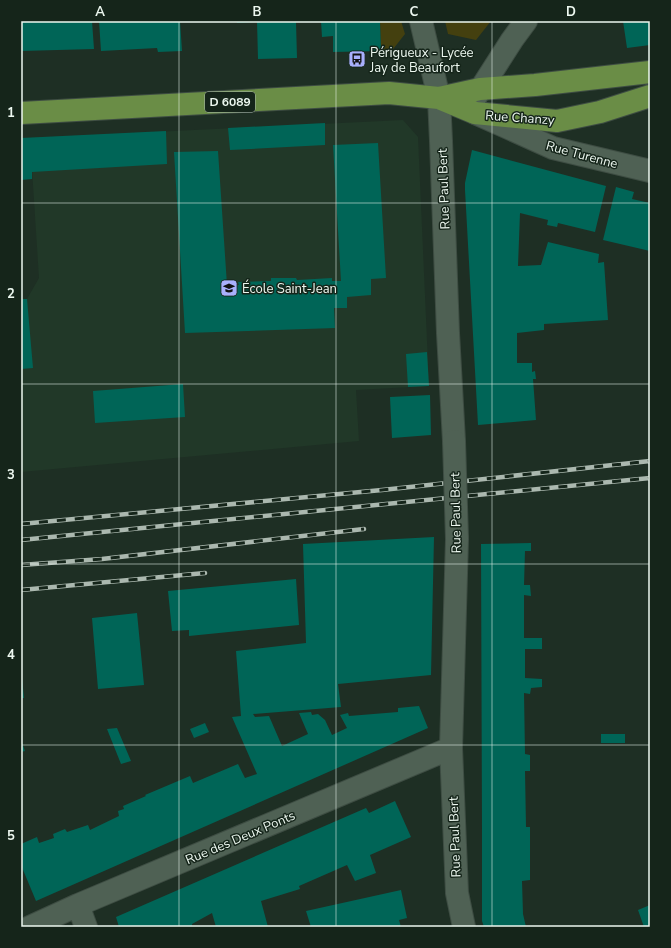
<svg xmlns="http://www.w3.org/2000/svg" width="671" height="948" font-family="'Nunito Sans',sans-serif">
<rect width="100%" height="100%" fill="#1e2f24"/>
<path fill="#213828" d="M403,120L418,137L429,386L356,390L359,441L21,472V299H27L39,278L30,138Z"/>
<path fill="#44400f" d="M380,21H401L405,34L390,53L381,54Z
M445,21H491L476,40L448,34Z"/>
<path fill="#006557" d="M21,21H92L94,49L21,51Z
M99,21H180L182,51L158,52L157,48L101,51Z
M237,21H255V22L237,23Z
M257,21H267V22H296L297,58L258,59Z
M321,21H380L381,51L333,52V36L322,37Z
M623,21H650V45L627,48Z
M325,123V145L230,150L228,128Z
M166,131L167,164L32,172V179L21,180V138Z
M378,143L386,278L371,279V295L347,297V308H334L335,328L185,333L174,152L218,151L227,285H239L238,282L271,281V278H296L297,280L332,278V281H341L333,145Z
M472,150L606,186L595,232L558,223L557,227L547,225L548,220L520,213L518,266L541,265L548,242L599,254L598,263L604,262L608,320L544,324V330L517,333V363H532V372L535,371L536,379H533L536,420L478,425L465,190V183Z
M616,187L634,192L632,199L650,203V251L603,240Z
M21,299H27L33,368L21,369Z
M427,352L429,386L408,387L406,354Z
M183,384L185,417L95,423L93,391Z
M430,395L431,435L392,438L390,397Z
M434,537L431,675L338,684L341,707L253,714L255,717L269,716L282,746L308,734L299,713L311,712L312,715L318,714L325,720L332,735L347,728L340,715L348,713L349,716L398,712V708L419,706L428,728L36,901L21,865V844L37,837L39,843L54,838L53,834L65,829L67,832L88,825L90,830L119,816L118,811L124,809L123,806L146,796L145,795L190,776L193,783L238,764L245,778L257,774L232,717L241,716L236,651L306,643L303,544Z
M531,543V551H525L524,585H530L531,596L524,595V638H542V649H525V678L542,679V687L531,688L530,694L524,693L525,754L530,755V771H525L526,827H530V880L522,881L523,914L526,927H484L482,921V829L481,544Z
M296,579L299,625L189,636V630L172,631L168,591Z
M137,613L144,685L98,689L92,618Z
M21,678H22L24,698H21Z
M205,723L209,732L194,738L190,729Z
M117,728L131,761L121,764L107,729Z
M601,734H625V743H601Z
M21,740L25,751L21,752Z
M395,801L411,837L370,855L376,873L355,881L347,865L299,886L300,889L261,901L268,927H216L212,913L192,924V927H119L116,917L366,808L369,813Z
M401,890L407,918L399,920L401,927H371V926L311,927L306,911Z
M650,905V927H644L638,910Z"/>
<g fill="none" stroke-linecap="round" stroke-linejoin="round">
<g stroke="#3e4d43" stroke-width="24">
<path id="street" d="M421,21L439,98L441,141L448,333L454,441
M526,21L512,40L473,101L475,113L553,148L650,171
M457,539L451,748L457,893L464,927
M78,905L86,927
M30,927L78,905L451,748"/>
</g>
<g stroke="#3e4d43" stroke-width="24">
<path id="primary" d="M439,98L475,113L557,121L600,112L650,96
M21,113L389,93L439,98L480,89L535,85L650,72"/>
</g>
<use href="#street" stroke="#4f6154" stroke-width="22"/>
<use href="#primary" stroke="#6a8d46" stroke-width="22"/>
<g stroke="#abb8af" stroke-width="4.5">
<path id="rail" d="M21,524L382,490L650,461
M21,540L650,478
M21,565L102,559L364,529
M21,590L205,573"/>
</g>
<use href="#rail" stroke="#15251a" stroke-width="3" stroke-dasharray="9" stroke-linecap="butt"/>
<g stroke="#3e4d43" stroke-width="24" stroke-linecap="butt">
<path id="street-bridge" d="M454,441L457,539"/>
</g>
<use href="#street-bridge" stroke="#4f6154" stroke-width="22"/>
</g>
<path fill="none" stroke="#edf8f0" stroke-width="1" stroke-opacity="0.55" d="M179,21V927M336,21V927M492,21V927M21,203H650M21,384H650M21,564H650M21,745H650"/>
<defs>
<g id="bus-square" transform="scale(0.9)"><rect x="-9" y="-9" width="18" height="18" rx="4" fill="#a9b0fc" stroke="#15251a"/><path d="M-5-6H5V4H4V6H2V4H-2V6H-4V4H-5ZM-3.5-4V0h7V-4ZM-3.5 1.2v1.5H-2V1.2ZM2 1.2v1.5H3.5V1.2Z" fill="#111"/></g>
<g id="school-square" transform="scale(0.9)"><rect x="-9" y="-9" width="18" height="18" rx="4" fill="#a9b0fc" stroke="#15251a"/><path d="M0-5L7-2L0 1L-7-2ZM-4 1L0 2.5L4 1V4Q0 6-4 4Z" fill="#111"/></g>
</defs>
<g fill-rule="evenodd">
<use href="#bus-square" x="357" y="59"/>
<use href="#school-square" x="229" y="288"/>
</g>
<g text-anchor="middle" stroke-width="3" stroke-linejoin="round" paint-order="stroke">
<rect fill="#15251a" stroke="#acb9b0" stroke-width="1" x="205" y="92" width="50" height="20" rx="3"/>
<g font-size="12" font-weight="bold" fill="#edf8f0">
<text x="230" y="106">D 6089</text>
</g>
<g font-size="13" fill="#edf8f0" stroke="#15251a" text-anchor="start">
<text x="370" y="57">Périgueux - Lycée<tspan x="370" dy="15">Jay de Beaufort</tspan></text>
<text x="242" y="293">École Saint-Jean</text>
</g>
<g font-size="13" fill="#edf8f0" stroke="#15251a">
<text transform="translate(520 117) rotate(4)" y="5">Rue Chanzy</text>
<text transform="translate(582 154) rotate(15)" y="5">Rue Turenne</text>
<text transform="translate(443 189) rotate(-92)" y="5">Rue Paul Bert</text>
<text transform="translate(455 513) rotate(-91)" y="5">Rue Paul Bert</text>
<text transform="translate(240 837) rotate(-23)" y="5">Rue des Deux Ponts</text>
<text transform="translate(454 837) rotate(-92)" y="5">Rue Paul Bert</text>
</g>
</g>
<rect width="671" height="948" fill="none" stroke="#15251a" stroke-width="44"/>
<rect x="22" y="22" width="627" height="904" fill="none" stroke="#edf8f0" stroke-width="1.5"/>
<g font-size="13" text-anchor="middle" font-weight="bold" fill="#edf8f0">
<text x="100" y="16">A</text>
<text x="257" y="16">B</text>
<text x="414" y="16">C</text>
<text x="571" y="16">D</text>
<text x="11" y="117">1</text>
<text x="11" y="298">2</text>
<text x="11" y="479">3</text>
<text x="11" y="659">4</text>
<text x="11" y="840">5</text>
</g>
</svg>
